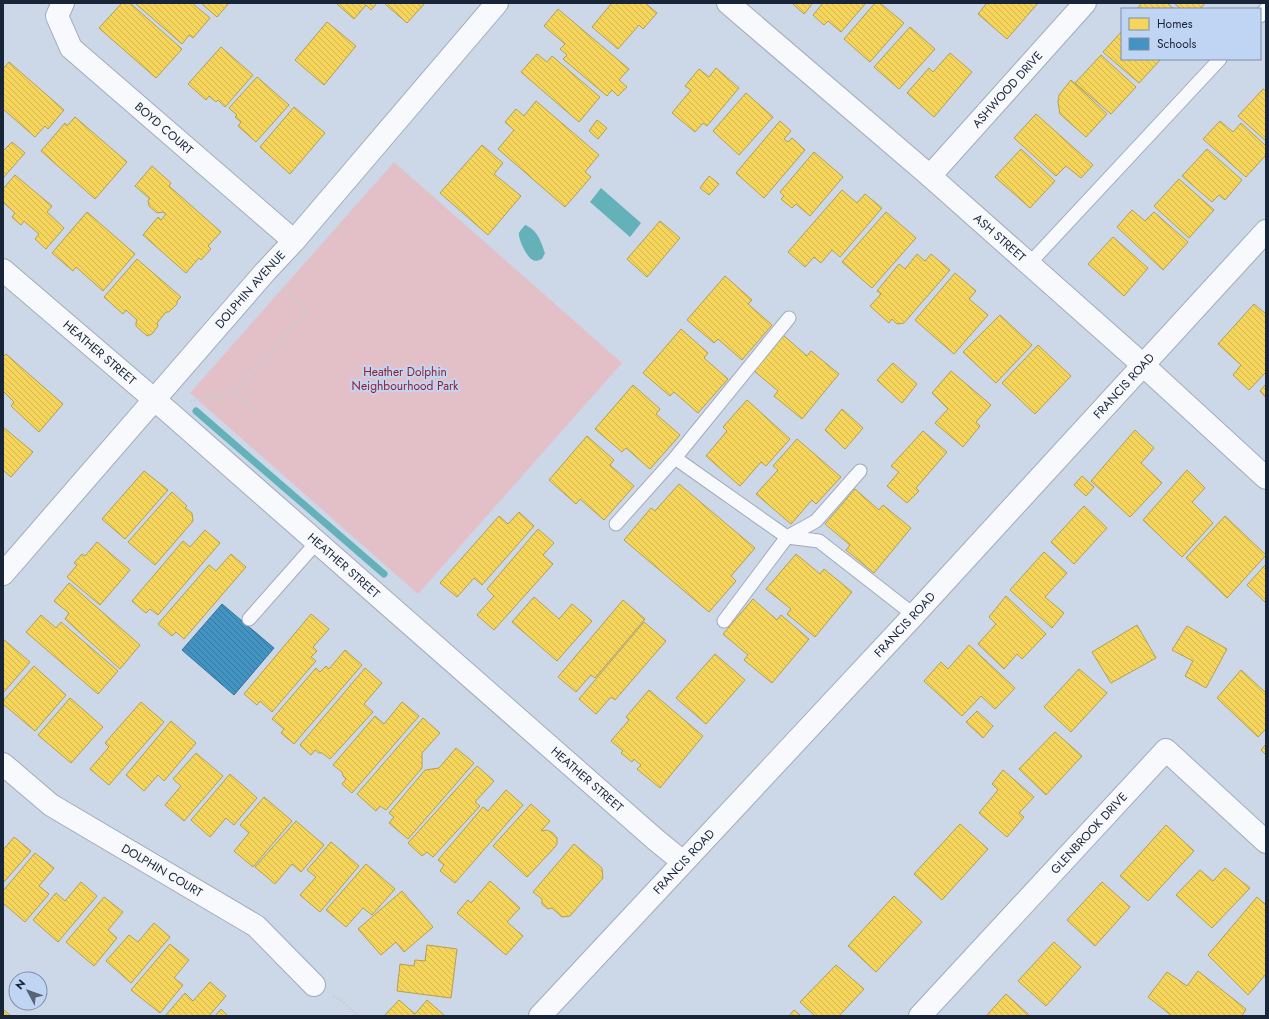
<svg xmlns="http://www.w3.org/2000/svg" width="1269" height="1019" font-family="Jost,sans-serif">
<defs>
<pattern id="homes-back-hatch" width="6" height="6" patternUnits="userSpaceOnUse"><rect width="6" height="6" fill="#f6d55c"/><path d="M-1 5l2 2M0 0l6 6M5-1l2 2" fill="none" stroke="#d2b751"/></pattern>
<pattern id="schools-back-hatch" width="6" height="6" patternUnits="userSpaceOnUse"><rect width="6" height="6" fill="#4393c3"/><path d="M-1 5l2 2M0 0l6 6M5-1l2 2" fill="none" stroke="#37789f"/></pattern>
</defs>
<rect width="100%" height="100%" fill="#ccd7e8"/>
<path fill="#e3c0c8" d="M394,162L622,363L418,594L190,393Z"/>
<path fill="#64b1b9" d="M601,188L641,223L630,237L590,202Z
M525,225C538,230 541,242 545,253L542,259C539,260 536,262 533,260C527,258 518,239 519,233C520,230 523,228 525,225Z"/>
<path fill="url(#homes-back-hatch)" stroke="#b3a051" d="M122,3H130L182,49L156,78L99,28Z
M135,3H192L210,18L193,38L189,35L182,44Z
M201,3H229L217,17Z
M336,3H377L371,10L366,5L354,19Z
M384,3H425L407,23Z
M609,3H645L657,13L643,29L639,25L618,49L592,27L611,4Z
M792,3H813L804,14Z
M823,3H866L841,32L828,21L824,25L813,15Z
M875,3H880L904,23L870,62L844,39Z
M987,3H1038L1007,39L978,14Z
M1142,3H1167L1174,9H1137Z
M1174,3H1205L1200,9H1181Z
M558,9L629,69L619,80L627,87L618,96L612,90L607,96L563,59L567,55L560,49L565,44L544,26Z
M327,22L356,46L324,85L295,60Z
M910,27L935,49L899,89L874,67Z
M1122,31V59H1161L1139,83L1103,52Z
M221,47L253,75L225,107L218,100L216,102L209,96L206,100L188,84Z
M950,53L972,72L934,117L907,93L929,68L933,72Z
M537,54L547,62L552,56L600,97L579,122L521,72Z
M1101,55L1136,87L1111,114L1075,83Z
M9,62L64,110L48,129L45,126L35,137L3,109V69Z
M716,68L739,88L707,126L703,123L695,132L672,113L691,90L685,86L699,69L709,77Z
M257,77L289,105L256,142L238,126L241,122L235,117L237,115L229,108Z
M1071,80L1107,114L1086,137L1060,114L1058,102L1059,95Z
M1263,89L1266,91V141L1238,116Z
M746,93L773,117L739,155L713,131Z
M536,101L599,155L585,172L591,177L565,207L498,149L514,130L505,122L516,109L524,116Z
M294,107L325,133L290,174L260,147Z
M1036,114L1093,165L1081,178L1066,166L1056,176L1014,138Z
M75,117L127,162L95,199L41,151L65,123L67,126Z
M597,120L607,128L598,139L589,131Z
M780,121L791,131L784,139L788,142L792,138L805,150L764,198L736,173Z
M1220,121L1233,132L1241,123L1266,146V155L1246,177L1203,139Z
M12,142L25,153L3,178V151Z
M482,145L503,163L494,174L521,196L488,235L440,193Z
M1021,149L1055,181L1030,208L995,177Z
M1207,149L1242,180L1225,200L1219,195L1212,202L1182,176Z
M814,152L843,177L810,216L796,204L792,208L781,199L784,196L780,192Z
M152,166L171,183L169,186L221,232L208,246L211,249L201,260L199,258L186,273L143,235L158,217L161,220L166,214L163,212L157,213L149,206L148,200L150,199L135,186Z
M15,175L52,206L47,212L64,228L46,249L35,239L39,234L24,221L21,225L12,217L15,213L3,202V189Z
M709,176L719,184L709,195L700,188Z
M1179,179L1214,210L1189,238L1154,206Z
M842,190L857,203L865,194L882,208L840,257L832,250L821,263L814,257L805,267L788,252Z
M1132,210L1145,221L1154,212L1188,242L1163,270L1117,227Z
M87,212L135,254L103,291L76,267L73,271L52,253Z
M886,212L916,238L872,288L842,262Z
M660,221L680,238L647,277L627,259Z
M1113,237L1148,268L1124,296L1088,264Z
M917,254L925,261L931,254L950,270L904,323L897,324L892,319L889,323L870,306L881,294L877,291L899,264L905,269Z
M137,259L181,297L177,301V304L169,312H166L157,323L158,326L152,334L147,336L136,326V323L137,320L126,310L123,314L104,297Z
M955,273L976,291L969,299L988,315L954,354L915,320Z
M725,276L752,300L748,304L772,325L742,360L718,339L714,343L687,320Z
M1254,304L1266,314V372L1249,390L1233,375L1241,365L1218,344Z
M1000,315L1032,345L996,383L963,352Z
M681,329L708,353L704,358L728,379L698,413L674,392L670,396L643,373Z
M783,335L807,356L811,351L839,374L802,419L774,396L778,391L753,370Z
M1038,345L1071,376L1035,414L1002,383Z
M6,354L63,404L39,432L11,406L14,402L3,391V357Z
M893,363L917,384L902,403L877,380Z
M951,371L991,405L976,422L980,426L963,447L935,423L948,409L932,393Z
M1266,384V398L1260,391Z
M633,385L660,409L656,414L680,435L650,469L626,448L622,452L595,429Z
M747,400L790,439L766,466L761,462L740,486L706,456L727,431L723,427Z
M842,409L863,428L845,449L825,430Z
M3,427L33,452L11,477L4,471L3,472Z
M1135,430L1154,448L1141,463L1162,483L1130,517L1091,481Z
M923,431L947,452L916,488L919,491L907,503L887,486L899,472L891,466Z
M587,436L614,460L610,465L634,486L604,520L580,499L576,504L549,480Z
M797,439L841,477L816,504L812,500L791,524L756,494L778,470L773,466Z
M1187,470L1205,488L1192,502L1213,523L1182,557L1143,520Z
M144,471L168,490L125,539L102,519Z
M1082,476L1094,487L1086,496L1074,485Z
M679,484L755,548L731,576L736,581L709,612L624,540L651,508L655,511Z
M855,489L879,510L883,505L911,528L874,573L846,550L850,545L825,524Z
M172,492L187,506L185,508L192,513L193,521L155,565L128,542Z
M1084,506L1107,528L1074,564L1051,542Z
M519,512L534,526L482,585L474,578L457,597L440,583L499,516L508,524Z
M1225,516L1266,555L1227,598L1186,558Z
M538,529L554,543L543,555L553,564L494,630L477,615L494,596L487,589Z
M205,530L220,543L158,615L150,609L146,613L132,601L183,541L190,547Z
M97,542L130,570L100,605L67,577L77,565L74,563L82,554L85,556Z
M1044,552L1067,573L1045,597L1064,613L1052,628L1010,590Z
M231,554L246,567L184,639L176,632L172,636L158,624L209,565L216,571Z
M796,554L820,574L824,569L852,592L815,637L787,614L791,609L766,589Z
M1266,564V603L1247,585Z
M69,583L140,645L120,669L65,619L69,613L54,601Z
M1006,596L1046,634L1022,659L1017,654L1004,669L978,644L996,624L989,617Z
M534,597L559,619L572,604L592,621L557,661L512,622Z
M753,599L777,620L781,615L809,639L772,683L744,660L748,655L723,634Z
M623,600L645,619L595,678L591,675L576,692L558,677Z
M311,614L329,629L313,647L317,651L311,657L316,661L272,712L260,701L257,705L244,694Z
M41,615L56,628L61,622L118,671L98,694L26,632Z
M644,622L666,641L615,700L611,697L596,714L579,699Z
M1137,625L1156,658L1111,683L1092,652Z
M1187,626L1227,649L1206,688L1185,676L1193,661L1172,650Z
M3,639L30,662L3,693Z
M969,645L1015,688L995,709L981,696L962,716L924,681L941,662L948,669Z
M345,650L362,665L294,744L281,733L284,729L272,719L316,668L320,672L326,666L329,669Z
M715,654L745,680L706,724L676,698Z
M34,666L66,695L35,731L3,704V701Z
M365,668L382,683L364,704L373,712L330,759L322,753H319L315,750L311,755L300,745Z
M1079,669L1107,693L1071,732L1044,707Z
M1241,670L1266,693V729L1258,737L1217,698Z
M649,690L703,736L660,788L637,769L641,765L634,759L632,762L621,753L623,751L611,741L629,720L626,717Z
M70,698L103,727L71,763L38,735Z
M141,702L164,722L109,785L90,769L109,747L105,743Z
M402,702L419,716L352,793L342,784L346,779L343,776L342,772L333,765L375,716L384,724Z
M977,711L993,726L983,738L966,722Z
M423,718L440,733L422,753V768L386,810L380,806L376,811L357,794Z
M171,721L196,743L164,781L158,775L144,791L126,775Z
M1055,732L1082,756L1046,795L1019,769Z
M1266,744V755L1261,750Z
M456,748L474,763L408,839L389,823L394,817L389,813L425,770L439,768Z
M196,753L223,776L184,821L165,805L181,786L173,779Z
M477,766L494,781L475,802L480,806L433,857L427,852L422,856L408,843Z
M1003,770L1034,797L1019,813L1024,817L1007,837L979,813L998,790L992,784Z
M230,774L257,798L234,825L226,818L210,837L191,820Z
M506,790L523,805L455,883L440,871L444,865L438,860L483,807L488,811Z
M264,797L292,821L253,867L234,851L249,833L240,825Z
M531,804L550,821L541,831L547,830L553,833L557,838V844L555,847L527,877L493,846Z
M296,821L324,845L301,872L292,864L275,884L255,867Z
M960,824L988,849L942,900L914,874Z
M1166,825L1194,851L1148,901L1120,876Z
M14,837L31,851L3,883V850Z
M331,842L359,866L320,912L300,895L316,877L307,870Z
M574,844L602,868L603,878L570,916L562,917L552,908L548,909L542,904V899L533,892Z
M35,853L54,868L39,886L49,894L25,922L3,903V891Z
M366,864L395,889L372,915L363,908L346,927L326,910Z
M1225,868L1250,888L1212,928L1176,895L1200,870L1213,881Z
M490,881L520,908L507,922L523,936L506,955L457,913L468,900L471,903Z
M81,882L97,896L58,942L33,920L56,893L65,901Z
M1102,882L1130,907L1095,946L1067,920Z
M402,891L433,927L404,952L396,942L381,955L358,929Z
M894,896L922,922L876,972L848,946Z
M104,897L123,912L108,930L117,938L94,966L66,942Z
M1257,897L1266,905V974L1248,995L1208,955Z
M154,923L170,937L131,983L106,961L129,935L138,942Z
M1054,942L1081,967L1046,1006L1018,981Z
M170,944L189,960L174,978L183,985L160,1013L131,990Z
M427,945L457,949L451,998L397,991L400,964L414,966L415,960L425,961Z
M836,965L864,989L839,1016H815L800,1002Z
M1198,971L1246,1009L1242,1016H1172L1148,997L1167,972L1187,986Z
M210,982L226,996L209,1016H165L185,993L193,1001Z
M1006,994L1030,1016H986Z
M399,1000L415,1014L427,1000L445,1016H384Z
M3,1009L11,1016H3Z
M221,1009L228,1016H215Z
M794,1010L801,1016H789Z"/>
<path fill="url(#schools-back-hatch)" stroke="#367299" d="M222,604L274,648L234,695L182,650Z"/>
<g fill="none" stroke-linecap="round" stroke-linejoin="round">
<path stroke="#64b1b9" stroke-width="7" d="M196,411L384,574"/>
<g stroke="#a0abbb" stroke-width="15">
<path id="service" d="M1260,16L1266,9
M1029,264L1220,59
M675,458L787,537L819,541L914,615
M616,524L675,458L789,318
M249,619L317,542
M724,621L787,537L816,521L860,471"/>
</g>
<g stroke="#a0abbb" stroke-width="24">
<g id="minor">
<path id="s1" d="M63,3L57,16L71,48L294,241"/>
<path id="s2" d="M728,3L930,176L1143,365L1266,478"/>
<path id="s3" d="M930,176L1085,3"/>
<path id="s4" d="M3,270L170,413L656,840L683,862"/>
<path id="s5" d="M3,574L265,272L294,241L497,3"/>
<path id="s6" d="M3,764L51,805L256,926L314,985"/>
<path id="s7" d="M920,1016L1166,750L1266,842"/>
</g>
</g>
<g stroke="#a0abbb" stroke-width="24">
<g id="tertiary">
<path id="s8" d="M540,1016L914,615L1266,231"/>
</g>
</g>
<path stroke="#caced3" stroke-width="2.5" stroke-dasharray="2 2" stroke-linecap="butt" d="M234,393L258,413
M190,401L234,393L308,310L282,287
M333,996L342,1001L358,1016"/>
<use href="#service" stroke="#f7f9fc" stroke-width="13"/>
<use href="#minor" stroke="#f7f9fc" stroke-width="22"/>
<use href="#tertiary" stroke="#f7f9fc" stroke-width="22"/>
</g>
<g text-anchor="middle" stroke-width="4" stroke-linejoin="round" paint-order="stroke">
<g font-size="12" fill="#182438" stroke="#c0d5f4">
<text dy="4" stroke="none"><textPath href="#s3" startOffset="116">ASHWOOD DRIVE</textPath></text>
<text dy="4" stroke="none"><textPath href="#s1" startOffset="172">BOYD COURT</textPath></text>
<text dy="4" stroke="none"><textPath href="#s2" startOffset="359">ASH STREET</textPath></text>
<text dy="4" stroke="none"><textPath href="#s5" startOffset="377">DOLPHIN AVENUE</textPath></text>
<text dy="4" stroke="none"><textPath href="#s4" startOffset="127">HEATHER STREET</textPath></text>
<text dy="4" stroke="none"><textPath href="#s8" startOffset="859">FRANCIS ROAD</textPath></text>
<text dy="4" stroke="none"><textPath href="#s4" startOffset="451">HEATHER STREET</textPath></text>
<text dy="4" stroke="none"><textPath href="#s8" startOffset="535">FRANCIS ROAD</textPath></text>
<text dy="4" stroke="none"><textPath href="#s4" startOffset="775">HEATHER STREET</textPath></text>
<text dy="4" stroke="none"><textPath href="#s7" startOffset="249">GLENBROOK DRIVE</textPath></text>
<text dy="4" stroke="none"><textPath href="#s8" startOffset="211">FRANCIS ROAD</textPath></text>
<text dy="4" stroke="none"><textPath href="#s6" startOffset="192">DOLPHIN COURT</textPath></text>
</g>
<g font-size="12" fill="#921f2f" stroke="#c0d5f4">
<text x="405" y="376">Heather Dolphin<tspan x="405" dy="14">Neighbourhood Park</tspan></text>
</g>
</g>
<rect width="1269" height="1019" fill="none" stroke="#182438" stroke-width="8"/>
<rect x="1121" y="8" width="140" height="52" fill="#c0d5f4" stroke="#7d8ea9"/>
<rect x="1129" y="18" width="20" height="12" fill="#f6d55c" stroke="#7d8ea9"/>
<text x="1157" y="28" font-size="12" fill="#182438">Homes</text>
<rect x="1129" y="38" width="20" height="12" fill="#4393c3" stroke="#7d8ea9"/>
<text x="1157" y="48" font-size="12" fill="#182438">Schools</text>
<g transform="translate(28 991) rotate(311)"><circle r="19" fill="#c0d5f4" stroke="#7d8ea9"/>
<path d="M0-3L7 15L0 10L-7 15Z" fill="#576376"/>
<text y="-6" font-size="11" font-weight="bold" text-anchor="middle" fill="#182438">N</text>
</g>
</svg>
